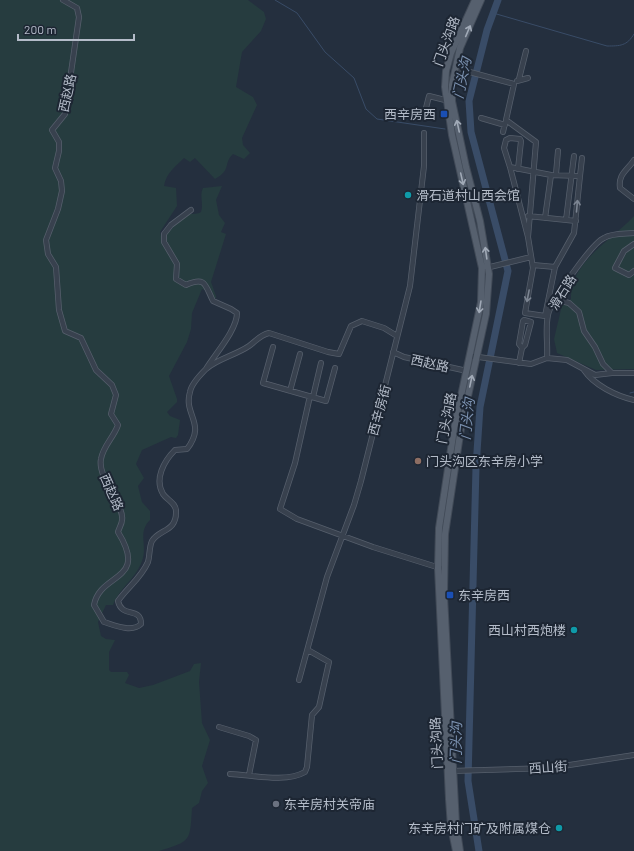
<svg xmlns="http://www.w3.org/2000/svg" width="634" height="851" font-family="Barlow,'Noto Sans SC',sans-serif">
<rect width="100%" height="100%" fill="#242f3e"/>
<path fill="#263c3f" d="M0,0H248L264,12L266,19L261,31L242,52L236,87L253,97L257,105L242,138L243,145L250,153L244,159L233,154C223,163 232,170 215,179L195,158L190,162L184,158C176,166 166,173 164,186L176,188L177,206L160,232L161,236C171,234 176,220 185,215C190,213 196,215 201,212C204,204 199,196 203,188L222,186L216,200L219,215L225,223L221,232L226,234L211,282L216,296V298L210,299L207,291L202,289L192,313L191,329L187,342L169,376L177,399V402L167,412L170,416L180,420L178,435L176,438L171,437L142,450L136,464L144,478L138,486L142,502L150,511V520C137,533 148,545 142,561C135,580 121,586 113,605H106L98,622L101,636L106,639L115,640L109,652V670L111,672H127L129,675L125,683L139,688L153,685L190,671L194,664L201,663L199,682L202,723L210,740L202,766L208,783L202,791L199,803L192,808C190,842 191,841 159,851H0Z
M634,216V369L596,370L557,353L554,339L562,305L571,299C569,263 613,239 634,216Z"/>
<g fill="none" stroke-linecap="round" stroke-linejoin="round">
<path stroke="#394c67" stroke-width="1" d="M275,0L297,13L325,52L354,78L366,109L377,119L445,129
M493,13L607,46C620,46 627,46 634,34
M630,393L634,392"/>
<path stroke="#394c67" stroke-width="7" d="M479,851L468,781L476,467L480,407L508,271L471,132L469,101L487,30L498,0"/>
<g stroke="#565f6c" stroke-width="6">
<path id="minor" d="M63,0L77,8L79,17L65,114L52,130L59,142V151L55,168L61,181L62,191L58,209L46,240L48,254L56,267L59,310L65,331L81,338L96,370L112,385L116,395L111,414L118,425C114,437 103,446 101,459C97,478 125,506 122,520C122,524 119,528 118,532C149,582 100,572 94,605L104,622C114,625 132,633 141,624C141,606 122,619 118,601C128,587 141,578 148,562C150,555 149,547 152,541C159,529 177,532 176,511C176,503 167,500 163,494C154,479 164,461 175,450L187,449C207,423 183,415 190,392C191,385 201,374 206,369C217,359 236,355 249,346C256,341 260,335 269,333L328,352L339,354L351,326L362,321L384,328L397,336
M455,68L514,84L506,120L536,142L533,178L528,237L533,268L525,313L545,316L555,267L574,233L580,176L551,175L510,167L528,237
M519,79L526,51
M517,81L528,78
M424,116L429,96L449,101
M481,118L505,125
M503,132L505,123
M634,160C627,171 618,174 620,188L634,199
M510,167L504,148L506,140L510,138L520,139L521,141L518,169
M556,174L558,151
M580,176L582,158
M191,210L171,225L164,234V242L177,264L176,279L186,285C206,276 205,285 213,301L231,309L237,313C237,330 215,354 206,369
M528,216L576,221
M545,218L551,175
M566,220L574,156
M634,244L624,251L615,268L629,275L634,271
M533,265L555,267
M486,268L531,257
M557,300L569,303L579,312L584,331L595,347L603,364L612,373H634
M273,347L263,383L326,401L335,368
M393,352L404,357L467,371
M471,356L531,364L547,358C548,344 545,329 548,315C550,303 592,243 604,238C612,233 624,234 634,233
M547,358L567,360L595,375L612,373
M519,363L522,348L525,345L531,322L524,320L523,321L519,344L522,348
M584,370C594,385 616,396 634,400
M290,391L300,354
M310,396L295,463L280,509L297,519L373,547L440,568
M313,397L321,363
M299,680L327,577L354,505L361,481L410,286L424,166V133
M219,727L249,736L256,740L249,775
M451,771L550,768L634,755
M230,774C252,775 286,783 305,772L307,767L312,715L319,707L329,662L308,650"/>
</g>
<g stroke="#414a57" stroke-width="8">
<path id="major" d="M456,851L451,827L449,799L438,568L439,528L454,429L481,302L482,268L452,135L445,87L446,71L451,53L475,0
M460,851L456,824L444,596L445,534L461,428L486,314L489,274L480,221L466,167L452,101V85L460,48L481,0"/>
</g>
<use href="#minor" stroke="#38414e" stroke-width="4.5"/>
<use href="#major" stroke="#56606e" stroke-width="6"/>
</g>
<defs><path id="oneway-shaft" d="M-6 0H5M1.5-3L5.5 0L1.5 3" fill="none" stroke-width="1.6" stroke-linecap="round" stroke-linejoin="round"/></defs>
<g stroke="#a1aab7">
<use href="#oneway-shaft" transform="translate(468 31) rotate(-67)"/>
<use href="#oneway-shaft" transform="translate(458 126) rotate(-102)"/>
<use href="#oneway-shaft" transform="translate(462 179) rotate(77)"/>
<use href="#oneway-shaft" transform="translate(486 253) rotate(-98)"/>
<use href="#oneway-shaft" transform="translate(480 307) rotate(99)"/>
<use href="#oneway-shaft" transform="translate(471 381) rotate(-78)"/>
</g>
<g stroke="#7c8592">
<use href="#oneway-shaft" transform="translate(577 206) rotate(-85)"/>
<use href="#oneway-shaft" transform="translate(528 296) rotate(101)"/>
</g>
<g fill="#1a4fb4" stroke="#1d2633" stroke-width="1.5">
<rect x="440" y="110" width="8" height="8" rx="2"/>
<rect x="446" y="591" width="8" height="8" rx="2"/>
</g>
<g fill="#0f9aa8" stroke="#1d2633" stroke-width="1.5">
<circle cx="408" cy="195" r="4"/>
<circle cx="574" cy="630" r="4"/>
<circle cx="559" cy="828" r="4"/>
</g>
<circle fill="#8d6e63" stroke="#1d2633" stroke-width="1.5" cx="418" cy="461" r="4"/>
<circle fill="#6b7280" stroke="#1d2633" stroke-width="1.5" cx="276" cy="804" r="4"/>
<g text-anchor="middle" stroke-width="4" stroke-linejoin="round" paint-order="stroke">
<g font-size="13" fill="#b4bcc9" stroke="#1d2633">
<text transform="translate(446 41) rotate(-70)" y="5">门头沟路</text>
<text transform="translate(67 93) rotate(-78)" y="5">西赵路</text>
<text transform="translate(562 292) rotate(-58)" y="5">滑石路</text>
<text transform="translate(430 363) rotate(12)" y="5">西赵路</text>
<text transform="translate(379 410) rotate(-75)" y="5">西辛房街</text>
<text transform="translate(446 418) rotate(-79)" y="5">门头沟路</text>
<text transform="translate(112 492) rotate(66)" y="5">西赵路</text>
<text transform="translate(436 743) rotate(-93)" y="5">门头沟路</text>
<text transform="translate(548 767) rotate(-4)" y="5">西山街</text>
</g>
<g font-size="13" fill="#b4bcc9" stroke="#1d2633" text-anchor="start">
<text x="436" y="119" text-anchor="end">西辛房西</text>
<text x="416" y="200">滑石道村山西会馆</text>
<text x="426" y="466">门头沟区东辛房小学</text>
<text x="458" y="600">东辛房西</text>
<text x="566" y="635" text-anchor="end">西山村西炮楼</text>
<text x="284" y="809">东辛房村关帝庙</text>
<text x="551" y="833" text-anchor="end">东辛房村门矿及附属煤仓</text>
</g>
<g font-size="14" font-style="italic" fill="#7c92b1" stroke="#1d2633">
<text transform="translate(462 78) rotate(-78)" y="5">门头沟</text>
<text transform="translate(467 419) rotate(-84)" y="5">门头沟</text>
<text transform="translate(456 743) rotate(-89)" y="5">门头沟</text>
</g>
</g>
<path d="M18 34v6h116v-6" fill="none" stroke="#b4bcc9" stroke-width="2"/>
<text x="24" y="34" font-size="12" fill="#b4bcc9" stroke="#1d2633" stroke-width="3" paint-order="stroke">200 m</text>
</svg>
